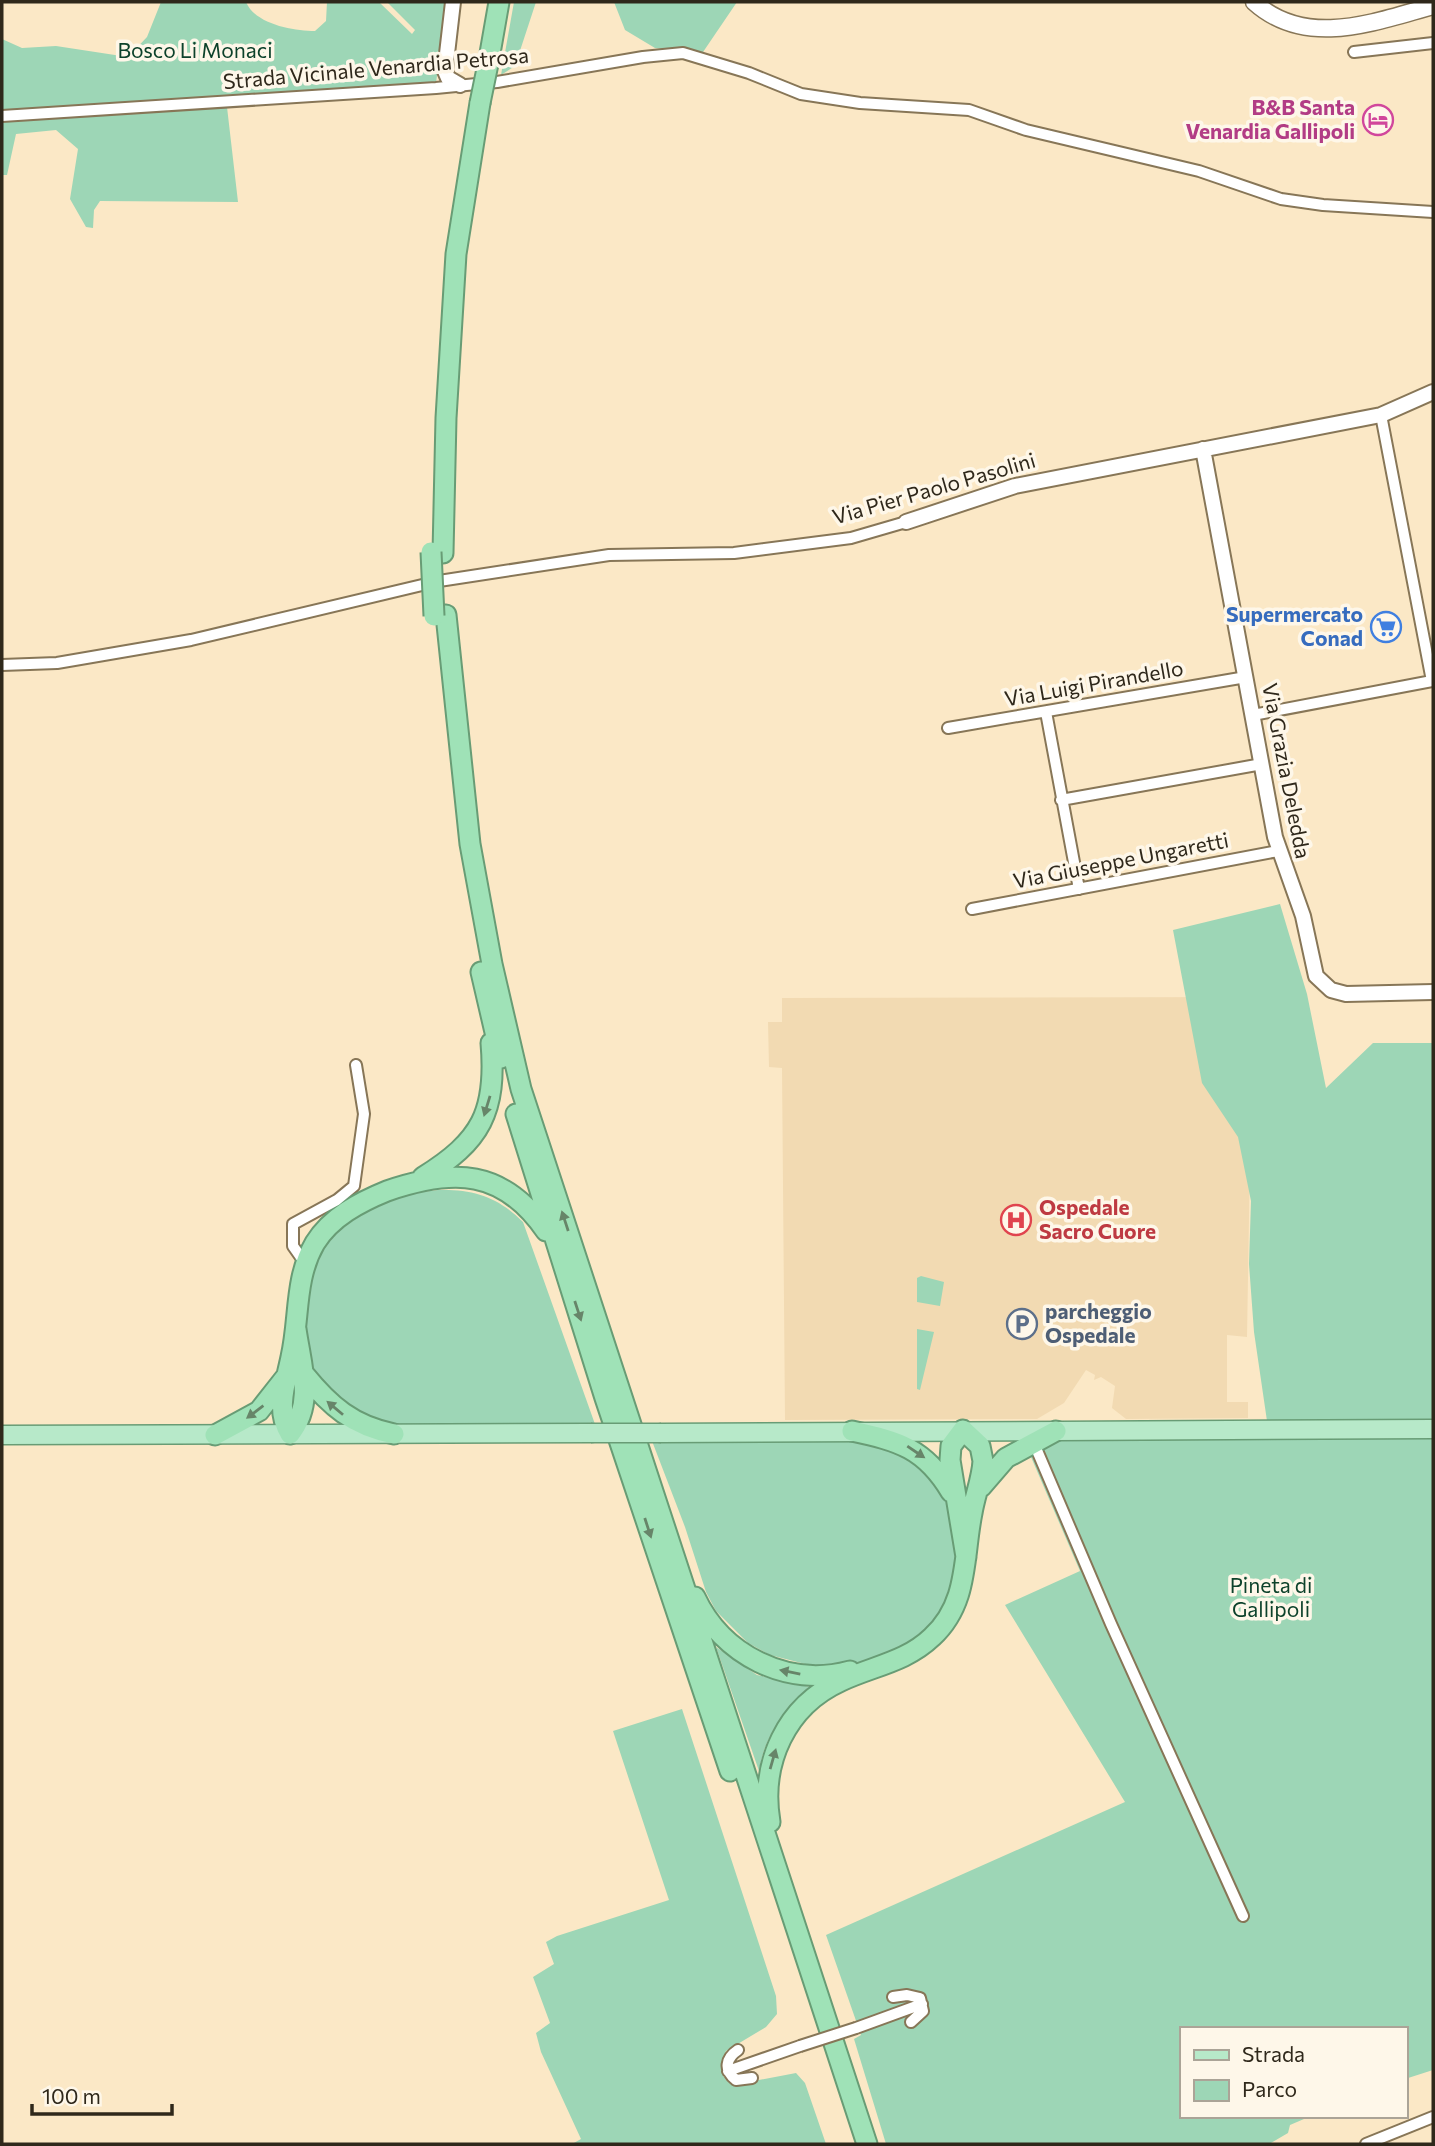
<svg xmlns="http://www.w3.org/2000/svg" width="1435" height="2146" font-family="Commissioner,sans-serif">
<rect width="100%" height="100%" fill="#fbe8c6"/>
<path fill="#f2dab2" d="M1250,997L1252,1039L1247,1337L1227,1335V1402H1248V1418L1126,1419L1112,1408L1115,1386L1101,1377L1094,1380L1095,1375L1086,1370L1064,1403L1037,1419L785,1420L782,1068L769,1067L768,1022H782V998Z"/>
<path fill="#9dd6b6" d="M161,2H246C255,24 293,31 315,31L326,21L327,2H379L412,34L415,30L387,2H447L436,83L2,113V39L22,48L56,46L128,57L147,37Z
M514,2H536L515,66L501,75Z
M614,2H737L701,55L655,48L625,30Z
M227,107L238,202L100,201L94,210L93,228L86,227L70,199L78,149L56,130L16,134L7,175H2V120Z
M1280,904L1307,994L1326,1088L1373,1043H1433V2070L1405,2079V2029H1181V2116H1311L1290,2125L1288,2133L1269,2144H886L854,2039L861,2035L826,1935L1125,1802L1005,1605L1080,1571L1028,1450L1055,1440L1072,1438L1120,1440L1241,1438L1267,1421L1254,1332L1249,1264L1251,1201L1238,1137L1202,1083L1173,930Z
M438,1190C474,1189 498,1197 523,1222L596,1427L394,1429L361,1421L309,1369L303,1306L317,1253L343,1222L398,1195Z
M921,1276L944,1282L940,1306L917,1302V1278Z
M917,1329L934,1332L920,1390L917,1389Z
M853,1439L900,1448L943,1486L960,1536L952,1597L930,1630L909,1645L866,1663L825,1669L770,1655L748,1643L716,1611L706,1592L685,1527L652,1441Z
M716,1647L757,1675L810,1687C783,1712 765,1735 759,1771Z
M682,1709L776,1996L777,2014L766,2027L726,2051C719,2065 719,2077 733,2085L796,2073L805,2083L826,2144H572L581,2139L541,2052L536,2033L550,2023L533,1977L554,1964L546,1942L557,1936L669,1900L613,1731Z"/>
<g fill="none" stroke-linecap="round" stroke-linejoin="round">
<g stroke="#877657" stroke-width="14">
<path id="minor" d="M1354,52L1433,43
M2,116L436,88L497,82L643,57L683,53L749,73L801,94L860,103L969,110L1026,130L1199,171L1281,199L1323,205L1433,212
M2,665L57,663L191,640L439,581L609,555L734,553L851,538L906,522
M1046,712L1079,889
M1253,715L1432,681L1381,415
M948,728L1246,677
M1061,800L1262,764
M972,909L1278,851
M305,1263L293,1246V1224L337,1200L354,1186L364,1114L356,1065
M1033,1441L1111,1624L1243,1916
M893,1997L907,1995L920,1998L923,2011L911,2022
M856,2028L922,2004
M738,2050C726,2058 723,2070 736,2080L752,2078
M728,2071L800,2046
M1366,2144L1433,2117"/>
</g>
<g stroke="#877657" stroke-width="18">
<path id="tertiary" d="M453,2L445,71L448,78L460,85
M1203,449L1275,837L1303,916L1316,976L1331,990L1346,994L1433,992
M906,522L1015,486L1381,415L1433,392"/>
</g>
<g stroke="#877657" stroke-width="19">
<path id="secondary" d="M1254,2C1306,49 1374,22 1433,6"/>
</g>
<g stroke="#689c75" stroke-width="21">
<path id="primary" d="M661,1433L1433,1429
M2,1435L591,1433"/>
</g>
<g stroke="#689c75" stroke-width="23">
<path id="trunk" d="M489,59L499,2
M443,553L446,418L456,254L480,103
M446,615L470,844L492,964L521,1089L867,2144
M481,972L501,1058
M516,1114L605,1398L730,1771
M423,1177C481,1141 497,1112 491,1043
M296,1329C301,1365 315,1403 290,1434C275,1410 286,1382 291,1357C300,1318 294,1279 315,1243C331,1217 360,1202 387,1191C454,1168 503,1169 546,1231
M304,1374C330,1406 353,1426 394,1434
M852,1431C898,1441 925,1448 951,1492
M215,1435L259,1411L285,1378
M981,1487L1006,1458L1056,1431
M695,1597C722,1655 787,1688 850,1671
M770,1822C760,1763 786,1706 841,1681C873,1666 906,1662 932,1637C969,1603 963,1557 972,1513C975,1495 982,1479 983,1461L980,1446L963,1430L951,1446L950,1460L966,1557"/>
</g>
<use href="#minor" stroke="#fff" stroke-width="10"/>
<use href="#tertiary" stroke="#fff" stroke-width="14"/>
<use href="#secondary" stroke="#fff" stroke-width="16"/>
<use href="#primary" stroke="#b7e9c9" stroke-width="18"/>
<use href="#trunk" stroke="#9fe2b7" stroke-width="19"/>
<g stroke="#877657" stroke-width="14" stroke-linecap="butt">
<path id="minor-bridge" d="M800,2046L856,2028"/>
</g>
<g stroke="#689c75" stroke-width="21" stroke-linecap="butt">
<path id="primary-bridge" d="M591,1433H661"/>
</g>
<g stroke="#689c75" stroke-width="23" stroke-linecap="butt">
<path id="trunk-bridge" d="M480,103L489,59
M431,552L434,616"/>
</g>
<use href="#minor-bridge" stroke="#fff" stroke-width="10"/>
<use href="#primary-bridge" stroke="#b7e9c9" stroke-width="18"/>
<use href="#trunk-bridge" stroke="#9fe2b7" stroke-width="19"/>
</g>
<defs><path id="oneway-solid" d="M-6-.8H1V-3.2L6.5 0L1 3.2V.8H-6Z" transform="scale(1.75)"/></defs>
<g fill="#678569">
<use href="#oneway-solid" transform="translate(487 1106) rotate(107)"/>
<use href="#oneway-solid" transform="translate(565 1221) rotate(-108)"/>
<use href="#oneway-solid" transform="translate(578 1311) rotate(72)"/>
<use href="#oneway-solid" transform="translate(335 1408) rotate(-140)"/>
<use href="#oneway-solid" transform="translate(255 1412) rotate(143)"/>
<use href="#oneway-solid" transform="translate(916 1452) rotate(34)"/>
<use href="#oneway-solid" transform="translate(648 1528) rotate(72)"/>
<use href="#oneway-solid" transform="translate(790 1672) rotate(-169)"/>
<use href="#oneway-solid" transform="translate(773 1759) rotate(-74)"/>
</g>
<defs>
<g id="hotel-ring" transform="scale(1.575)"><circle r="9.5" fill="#fef7e9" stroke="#d1479c" stroke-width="1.5"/><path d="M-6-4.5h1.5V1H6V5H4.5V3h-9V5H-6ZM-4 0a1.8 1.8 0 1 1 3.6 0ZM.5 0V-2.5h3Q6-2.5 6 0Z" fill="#d1479c"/></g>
<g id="supermarket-ring" transform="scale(1.575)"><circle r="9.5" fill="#fef7e9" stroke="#3f7fe0" stroke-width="1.5"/><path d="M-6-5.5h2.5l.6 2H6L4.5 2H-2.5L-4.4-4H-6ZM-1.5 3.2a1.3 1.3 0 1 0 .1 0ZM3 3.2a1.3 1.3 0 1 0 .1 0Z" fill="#3f7fe0"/></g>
<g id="hospital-ring" transform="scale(1.575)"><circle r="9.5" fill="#fef7e9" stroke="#e0444e" stroke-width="1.5"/><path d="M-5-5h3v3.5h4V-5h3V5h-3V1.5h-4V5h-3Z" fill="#e0444e"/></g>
<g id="parking-ring" transform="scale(1.575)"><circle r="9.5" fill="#fef7e9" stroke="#5c6f8a" stroke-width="1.5"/><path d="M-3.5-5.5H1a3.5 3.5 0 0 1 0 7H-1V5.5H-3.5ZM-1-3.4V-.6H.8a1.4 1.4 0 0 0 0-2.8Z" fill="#5c6f8a"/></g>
</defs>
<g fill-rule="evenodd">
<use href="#hotel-ring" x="1378" y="120"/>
<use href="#supermarket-ring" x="1386" y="627"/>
<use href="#hospital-ring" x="1016" y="1220"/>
<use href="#parking-ring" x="1022" y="1324"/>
</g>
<g text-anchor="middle" stroke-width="7" stroke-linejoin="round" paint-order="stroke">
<g font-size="21" fill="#0d422b" stroke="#fef7e9">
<text x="195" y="58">Bosco Li Monaci</text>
<text x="1271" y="1593">Pineta di<tspan x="1271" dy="24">Gallipoli</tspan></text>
</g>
<g font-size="21" fill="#2f281b" stroke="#fef7e9">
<text transform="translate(376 69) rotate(-5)" y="7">Strada Vicinale Venardia Petrosa</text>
<text transform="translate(934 489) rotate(-16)" y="7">Via Pier Paolo Pasolini</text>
<text transform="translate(1094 684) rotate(-10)" y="7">Via Luigi Pirandello</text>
<text transform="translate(1286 771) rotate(79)" y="7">Via Grazia Deledda</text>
<text transform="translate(1121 861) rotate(-11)" y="7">Via Giuseppe Ungaretti</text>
</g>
<g font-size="21" font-weight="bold" fill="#b23c85" stroke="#fef7e9" text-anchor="end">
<text x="1355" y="115">B&amp;B Santa<tspan x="1355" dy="24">Venardia Gallipoli</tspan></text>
</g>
<g font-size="21" font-weight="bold" fill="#366cbe" stroke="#fef7e9" text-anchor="end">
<text x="1363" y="622">Supermercato<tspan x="1363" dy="24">Conad</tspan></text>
</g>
<g font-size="21" font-weight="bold" fill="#be3a42" stroke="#fef7e9" text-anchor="start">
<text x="1039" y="1215">Ospedale<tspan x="1039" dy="24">Sacro Cuore</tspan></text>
</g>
<g font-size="21" font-weight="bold" fill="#4e5e75" stroke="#fef7e9" text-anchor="start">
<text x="1045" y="1319">parcheggio<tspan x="1045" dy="24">Ospedale</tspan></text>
</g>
</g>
<rect width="1435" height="2146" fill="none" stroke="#2f281b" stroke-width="7"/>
<rect x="1180" y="2027" width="228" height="91" fill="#fef7e9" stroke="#aba497" stroke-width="2"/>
<rect x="1194" y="2050" width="35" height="10" fill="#b7e9c9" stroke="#aba497" stroke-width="2"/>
<text x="1242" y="2062" font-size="21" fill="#2f281b">Strada</text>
<rect x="1194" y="2080" width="35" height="21" fill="#9dd6b6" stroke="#aba497" stroke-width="2"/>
<text x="1242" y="2097" font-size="21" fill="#2f281b">Parco</text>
<path d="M32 2104v10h140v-10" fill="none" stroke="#2f281b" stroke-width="3.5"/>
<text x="42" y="2104" font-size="21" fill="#2f281b" stroke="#fef7e9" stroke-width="5" paint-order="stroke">100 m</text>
</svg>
